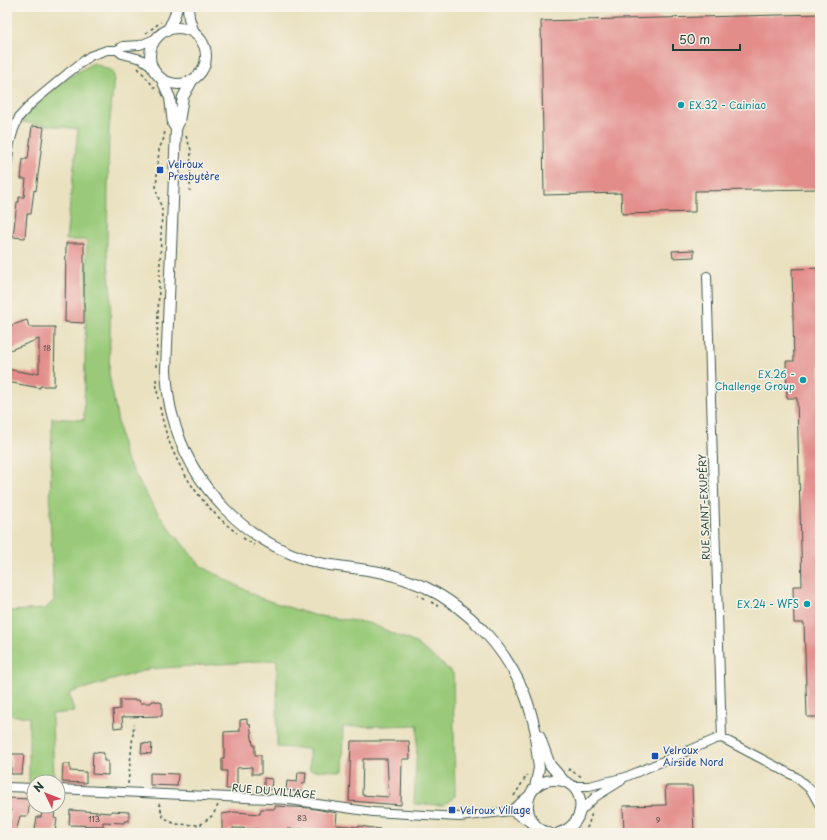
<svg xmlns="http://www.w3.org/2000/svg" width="827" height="840" font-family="'Playpen Sans',sans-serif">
<rect width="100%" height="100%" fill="#f7f3e8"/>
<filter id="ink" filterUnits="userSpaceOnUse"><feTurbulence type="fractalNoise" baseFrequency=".025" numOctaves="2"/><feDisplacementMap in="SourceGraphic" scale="8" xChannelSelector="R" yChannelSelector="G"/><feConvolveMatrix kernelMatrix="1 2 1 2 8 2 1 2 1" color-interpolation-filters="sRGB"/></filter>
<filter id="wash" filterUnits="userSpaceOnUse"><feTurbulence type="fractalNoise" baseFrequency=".012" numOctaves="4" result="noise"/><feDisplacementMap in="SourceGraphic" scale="16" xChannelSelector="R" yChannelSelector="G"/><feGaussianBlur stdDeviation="0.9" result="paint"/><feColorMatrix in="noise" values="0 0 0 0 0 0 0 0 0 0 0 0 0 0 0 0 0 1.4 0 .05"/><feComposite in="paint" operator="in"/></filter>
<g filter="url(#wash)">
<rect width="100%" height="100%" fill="#eae1c0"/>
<path fill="#9aca79" stroke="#5c8456" d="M93,63L113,71L114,77L109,130L107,250L111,295L109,374L124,455L150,501L168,527L201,566L260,598L313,615L369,623L416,643L453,673L455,796L444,805L414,804L418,725L343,727L342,771L310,770L309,749L277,747V660L149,669L69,693L74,712L52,714L54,782H29V717L7,715L9,611L45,609L54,600L50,515L52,418L84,420L87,240H66L78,129L22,122L25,115L63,81Z"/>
<g id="blocks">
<path fill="#e38d8b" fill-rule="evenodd" d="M820,14V189L695,191V212L622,214L621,193L544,195L541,21Z
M32,126L44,127L36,191L34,190L31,214H27L25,238L13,237L17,202H19V197H24L26,179H21L23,159H28Z
M66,243H84V323L65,322Z
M694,250V257L673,258L672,251Z
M820,268V717H807L804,623H794L793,586H802L797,398H787L786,361H794L792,269Z
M27,320L29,327H55L54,386H40V388L7,382V369L34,374V372L39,373V339L10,350L7,343V327Z
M120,700H139L140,703H151L152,701H156L162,703V716L122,717L123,727L114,728L113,710L120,709Z
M247,719V723L250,724L253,745H255V755H261V774H252V767L237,768V789H226L227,771H222V758H224V732L240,731V720Z
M351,741H409L410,759H402L401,805L349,801ZM363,759H387L389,797L362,795Z
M142,743L152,744L151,754L141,753Z
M93,752L104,753V761H108V775L92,774Z
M11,754H24L22,774H11Z
M63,764H70V771L86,772V783L62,782Z
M298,772H306L305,783H303L302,792L286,790L287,781L297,782Z
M150,773L178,774L177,786L150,785Z
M264,778L272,779L271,790L264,789Z
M665,786H692L694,833H624L623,806L666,805Z
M7,798L30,799L28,816H20L16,833H7L8,824H10L11,810H7Z
M275,806L310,808L337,813L336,825L358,827L360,826L380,829V833H323V829H287V833H259V829L233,828V830H229V832H222V814L235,812L260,814L261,809H275Z
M43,807L55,809L54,818L57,819L55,832L35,829L37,817H41Z
M70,810L111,813V811L129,812V821H125L124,823L103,822V826L69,825Z"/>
</g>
</g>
<g filter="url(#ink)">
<use href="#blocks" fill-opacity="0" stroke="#3d5649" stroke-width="1"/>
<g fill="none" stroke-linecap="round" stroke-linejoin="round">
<g stroke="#3d5649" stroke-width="10">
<path id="minor" d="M117,50L122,54L141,59L152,66
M7,167L10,143L14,129L19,117L32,103L68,73L90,56L107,50H117L123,46L140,45L157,38
M707,276L722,738
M571,786H589L622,778
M7,787L34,788
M58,789L290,800L373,812L459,817L511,811L530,794
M511,811L534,825
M581,811L595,797L621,781L623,778L716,739L722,738L796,777L811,790L820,806"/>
</g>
<g stroke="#3d5649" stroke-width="12">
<path id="tertiary" d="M188,7L189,18L194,33
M150 56a28 28 0 1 1 56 0a28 28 0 1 1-56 0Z
M167,31L174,18L177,7
M162,80L170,98L173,124L176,129
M192,81L183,97L179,122L176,129L166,370C167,385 168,400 172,414C190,487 247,545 319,563C339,567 359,568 379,572C395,575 410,581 425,587C470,609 506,649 525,695C530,708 533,720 536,733L539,735L550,765L564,781
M535,788L539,768L535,737
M549,833C517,824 523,778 556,780C586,781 590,823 559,833"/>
</g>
<path stroke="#3d5649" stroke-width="1.5" stroke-dasharray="3 3" stroke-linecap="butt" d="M146,33L161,22
M138,68L155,88
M186,136L191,150L190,191
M156,367L162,210L156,189L159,149L164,138L165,129
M156,379L158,399
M160,407C168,456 197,503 237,533
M243,538L254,545
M416,595L426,599
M431,602L438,606
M568,769L582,777
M128,784L134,724
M514,796L527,775
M159,803L163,817L175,824L200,825L213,815L218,805
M521,828L526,833
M583,833L588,826L592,813"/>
<use href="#minor" stroke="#fff" stroke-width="8"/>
<use href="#tertiary" stroke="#fff" stroke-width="10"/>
</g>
</g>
<g fill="#0f9aa8" stroke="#f7f3e8" stroke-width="1.5">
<circle cx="681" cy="105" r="4"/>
<circle cx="803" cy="380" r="4"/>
<circle cx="807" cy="604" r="4"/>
</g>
<g fill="#1a4fb4" stroke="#f7f3e8" stroke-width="1.5">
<rect x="156" y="166" width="8" height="8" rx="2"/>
<rect x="651" y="752" width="8" height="8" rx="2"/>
<rect x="448" y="806" width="8" height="8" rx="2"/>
</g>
<g text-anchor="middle" stroke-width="3" stroke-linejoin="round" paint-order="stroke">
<g font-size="8" fill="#50514a">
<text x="47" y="351">18</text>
<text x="302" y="821">83</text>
<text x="94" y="822">113</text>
<text x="658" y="823">9</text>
</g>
<g font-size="10" fill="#0d838f" stroke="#f7f3e8" text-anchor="end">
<text x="689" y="109" text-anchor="start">EX.32 - Cainiao</text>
<text x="795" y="378">EX.26 -<tspan x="795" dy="12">Challenge Group</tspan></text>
<text x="799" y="608">EX.24 - WFS</text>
</g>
<g font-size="10" fill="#164399" stroke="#f7f3e8" text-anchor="start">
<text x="168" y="168">Velroux<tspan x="168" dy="12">Presbytère</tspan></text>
<text x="663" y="754">Velroux<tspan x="663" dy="12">Airside Nord</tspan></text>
<text x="460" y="814">Velroux Village</text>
</g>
<g font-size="10" fill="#1f3d34" stroke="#f7f3e8">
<text transform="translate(704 507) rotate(-92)" y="4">RUE SAINT-EXUPÉRY</text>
<text transform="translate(274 791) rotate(5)" y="4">RUE DU VILLAGE</text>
</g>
</g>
<rect width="827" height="840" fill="none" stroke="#f7f3e8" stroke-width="24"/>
<g transform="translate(46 794) rotate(313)"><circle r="19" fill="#f7f3e8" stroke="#a1aaa0"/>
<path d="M0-3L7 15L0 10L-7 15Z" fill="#d1495b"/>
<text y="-6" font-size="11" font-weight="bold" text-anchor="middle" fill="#1f3d34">N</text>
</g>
<path d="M673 44v6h67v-6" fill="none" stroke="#1f3d34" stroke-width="2"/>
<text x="679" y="44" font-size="12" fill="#1f3d34" stroke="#f7f3e8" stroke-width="3" paint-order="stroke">50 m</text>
</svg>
